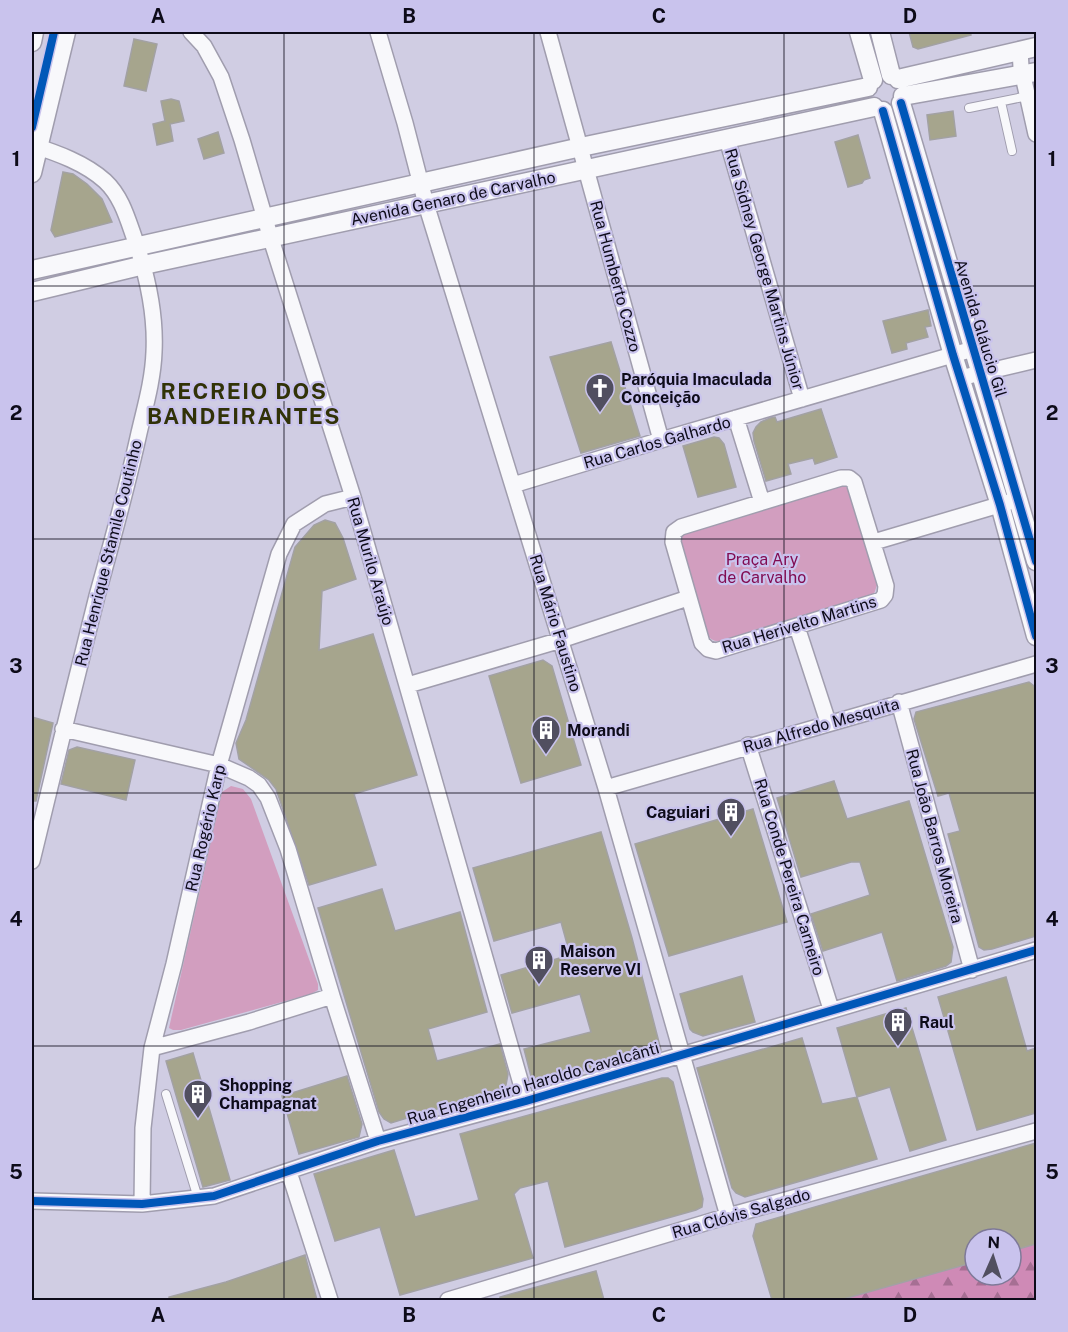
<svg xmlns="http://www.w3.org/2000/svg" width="1068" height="1332" font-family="'Public Sans',sans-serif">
<defs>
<pattern id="forest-firs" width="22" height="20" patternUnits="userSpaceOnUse" patternTransform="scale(1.5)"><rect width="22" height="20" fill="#cf8ab6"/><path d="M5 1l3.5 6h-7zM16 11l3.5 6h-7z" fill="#a66f93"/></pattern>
</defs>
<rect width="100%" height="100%" fill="#d0cde3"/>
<path fill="url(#forest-firs)" d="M1036,1244V1300H840L975,1262V1275H1011V1251Z"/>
<path fill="#d29ebf" d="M837,485L846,486L851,491L878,582L874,594L721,642C717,641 712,641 709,637C698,624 686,565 680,546L681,537L685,531Z
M231,786L243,789L251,799L318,984V990L311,994L181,1030H173L169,1028L222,792Z"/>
<path fill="#a6a58d" stroke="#a2a1a3" stroke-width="1.5" d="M909,32H970L971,35L918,49L913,47Z
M134,39L157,44L146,91L124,86Z
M171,99L179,101L184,121L170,124L173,141L157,145L153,124L165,121L161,101Z
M953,111L956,136L930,140L927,115Z
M218,132L224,153L204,159L198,139Z
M858,135L870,178L864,180L862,183L848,187L835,142Z
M63,172L73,174L87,184L102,199L112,222L55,237L51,230Z
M928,310L931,326L925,327L928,337L906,343L907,349L892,353L883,321Z
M611,342L640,436L581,453L550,357Z
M821,409L837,457L815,464L813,458L788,464L791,474L766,481L754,441L753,433L756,427L761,422L770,418L775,417L777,422Z
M714,437L719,438L724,444L736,487L698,497L683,446Z
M325,520L335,523L343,538L356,579L322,591L319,650L373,634L417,775L354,794L376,865L309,885L276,789L269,780L239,759L236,743L246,720L295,547L314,525Z
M543,660L552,666L581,765L521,783L489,676Z
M1029,682L1034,686L1036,693V936L992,949L984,950L979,947L948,834L960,831L949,793L938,796L914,719L916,712Z
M32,717L53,723L36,801H32Z
M77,747L135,760L126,800L61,784L69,750Z
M834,781L847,819L909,801L953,947L951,962L946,966L897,981L882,932L823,951L811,914L870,895L860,862H851L801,877L777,798Z
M753,809L787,922L669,956L635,844Z
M601,832L632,938L661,1050L533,1084L524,1049L591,1032L580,994L512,1013L501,975L570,955L561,922L494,941L473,868Z
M382,889L395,931L460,912L487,1012L428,1029L437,1061L500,1044L508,1074L506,1085L502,1089L391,1123L384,1119L379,1112L318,908Z
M742,976L755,1022L703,1036L693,1032L690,1029L680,994Z
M1006,977L1027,1051L1036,1048V1113L977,1130L938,997Z
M906,1008L946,1140L910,1151L890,1087L857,1097L837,1028Z
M802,1038L822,1104L857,1097L877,1159L745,1197L736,1193L732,1188L697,1068Z
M193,1053L230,1180L203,1187L166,1061Z
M347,1076L362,1124L359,1137L299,1154L282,1096Z
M662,1078H668L673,1082L703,1199L702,1207L696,1210L565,1247L548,1181L520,1188L514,1194L533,1258L400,1295L380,1227L335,1241L314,1174L394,1150L415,1217L479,1200L460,1134Z
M1036,1143V1244L1011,1251V1239H975V1262L840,1300H772L753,1236L756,1224Z
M305,1255L317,1300H169V1297L226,1282Z
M596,1271L604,1300H500V1297Z"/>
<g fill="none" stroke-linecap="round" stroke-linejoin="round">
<g stroke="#a09dae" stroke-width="10">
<path id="service" d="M1001,102L1012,151
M969,108L1028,96
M166,1094L198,1198"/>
</g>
<g stroke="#a09dae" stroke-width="18">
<path id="minor" d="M191,32L204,46L221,77L242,140L271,239L353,497L526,1101
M378,32L405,123L426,204L606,788L728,1216
M548,32L661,440
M1020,50L1021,67L1036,134
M727,139L802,399
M32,145C57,153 85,163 105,181C121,196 127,217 134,237C147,274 156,312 154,352C153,380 145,407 139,433C127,488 112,542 97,596C75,684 53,773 32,861
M960,378L1036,360
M736,418L762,502
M841,478H849L854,482L886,586L885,595L881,600L716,651L708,649L702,643L673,542L674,532L681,527Z
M513,485L661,440L973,349
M874,542L1009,502
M797,627L828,722
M408,685L561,640L688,598
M899,702L972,970
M63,729L219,765L249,778L259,785L268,798L288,849L332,996L249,1022L152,1048
M748,745L831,1009
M606,788L1036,664
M332,996L378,1141
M289,1172L330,1300
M32,1201L142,1204L214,1196L378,1141L526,1101L1036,950
M142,1204L143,1128L152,1048L174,964L219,765L279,554L294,524L325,504L353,497
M448,1300L728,1216L1036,1131"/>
</g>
<g stroke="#a09dae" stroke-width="21">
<path id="tertiary" d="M859,32L873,80
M880,32L891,75
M32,42L34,32
M898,79L1036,47
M903,96L1036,72
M901,103L1036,561
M883,111L953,355L1000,505L1036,636
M32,173L66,32
M32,270L581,147L868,87
M32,292L144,265L874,107"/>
</g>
<use href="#service" stroke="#f8f8fb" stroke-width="8"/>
<use href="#minor" stroke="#f8f8fb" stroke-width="15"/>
<use href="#tertiary" stroke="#f8f8fb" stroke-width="18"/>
<g stroke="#c9c3ed" stroke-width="11">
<path id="cycleway" d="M901,103L1036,561
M883,111L953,355L1000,505L1036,636
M32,127L54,32
M32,1201L142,1204L214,1196L378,1141L526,1101L1036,950"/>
</g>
<use href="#cycleway" stroke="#0057b8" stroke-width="8"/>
</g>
<path fill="none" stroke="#0d0b19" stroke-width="1.5" stroke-opacity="0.55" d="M284,32V1300M534,32V1300M784,32V1300M32,286H1036M32,539H1036M32,793H1036M32,1046H1036"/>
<defs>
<g id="church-pin" transform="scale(1.5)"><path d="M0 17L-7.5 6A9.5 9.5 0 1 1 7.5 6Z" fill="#514f60" stroke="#c9c3ed"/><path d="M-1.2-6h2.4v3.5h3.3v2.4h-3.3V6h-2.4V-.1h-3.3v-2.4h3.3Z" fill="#fff"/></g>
<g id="building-pin" transform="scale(1.5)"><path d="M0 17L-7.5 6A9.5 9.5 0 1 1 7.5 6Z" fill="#514f60" stroke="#c9c3ed"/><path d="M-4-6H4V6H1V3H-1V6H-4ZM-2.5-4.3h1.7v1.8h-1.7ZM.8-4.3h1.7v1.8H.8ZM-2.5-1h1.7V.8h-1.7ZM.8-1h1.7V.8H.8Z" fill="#fff"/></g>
</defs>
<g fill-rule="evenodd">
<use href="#church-pin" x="600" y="388"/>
<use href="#building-pin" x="546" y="730"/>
<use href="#building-pin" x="731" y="812"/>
<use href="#building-pin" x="539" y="960"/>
<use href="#building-pin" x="898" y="1022"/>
<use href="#building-pin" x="198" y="1094"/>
</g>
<g text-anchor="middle" stroke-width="4.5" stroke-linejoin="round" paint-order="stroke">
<g font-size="16" fill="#0d0b19" stroke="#c9c3ed">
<text transform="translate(453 198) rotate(-12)" y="6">Avenida Genaro de Carvalho</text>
<text transform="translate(765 269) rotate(74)" y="6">Rua Sidney George Martins Júnior</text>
<text transform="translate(616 276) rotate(75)" y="6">Rua Humberto Cozzo</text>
<text transform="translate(981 328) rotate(73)" y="6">Avenida Gláucio Gil</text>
<text transform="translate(657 442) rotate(-16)" y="6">Rua Carlos Galhardo</text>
<text transform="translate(108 553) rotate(-76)" y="6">Rua Henrique Stamile Coutinho</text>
<text transform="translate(371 561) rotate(74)" y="6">Rua Murilo Araújo</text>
<text transform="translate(556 623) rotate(73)" y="6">Rua Mário Faustino</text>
<text transform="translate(799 624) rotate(-17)" y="6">Rua Herivelto Martins</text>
<text transform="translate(821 725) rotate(-16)" y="6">Rua Alfredo Mesquita</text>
<text transform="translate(205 828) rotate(-77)" y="6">Rua Rogério Karp</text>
<text transform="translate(935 836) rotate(75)" y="6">Rua João Barros Moreira</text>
<text transform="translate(790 877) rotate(73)" y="6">Rua Conde Pereira Carneiro</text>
<text transform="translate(533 1083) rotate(-16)" y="6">Rua Engenheiro Haroldo Cavalcânti</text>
<text transform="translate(741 1213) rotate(-16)" y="6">Rua Clóvis Salgado</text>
</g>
<g font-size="16" font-weight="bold" fill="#0d0b19" stroke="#c9c3ed" text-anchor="start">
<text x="621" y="385">Paróquia Imaculada<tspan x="621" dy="18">Conceição</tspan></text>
<text x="567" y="736">Morandi</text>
<text x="710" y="818" text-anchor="end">Caguiari</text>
<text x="560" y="957">Maison<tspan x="560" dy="18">Reserve VI</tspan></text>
<text x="919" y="1028">Raul</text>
<text x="219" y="1091">Shopping<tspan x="219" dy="18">Champagnat</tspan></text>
</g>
<g font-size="16" fill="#810c52" stroke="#c9c3ed">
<text x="762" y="565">Praça Ary<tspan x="762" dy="18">de Carvalho</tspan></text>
</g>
<g font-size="22" font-weight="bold" letter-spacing="1.5" fill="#313208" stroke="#c9c3ed">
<text x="244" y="399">RECREIO DOS<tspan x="244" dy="25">BANDEIRANTES</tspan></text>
</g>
</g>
<rect width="1068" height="1332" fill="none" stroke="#c9c3ed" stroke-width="66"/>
<g transform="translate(993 1257) rotate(3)"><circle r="28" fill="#c9c3ed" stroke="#7e7998" stroke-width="1.5"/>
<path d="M0-4.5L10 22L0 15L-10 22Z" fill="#514f60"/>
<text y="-9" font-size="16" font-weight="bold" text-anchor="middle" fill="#0d0b19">N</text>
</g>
<rect x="33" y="33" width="1002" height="1266" fill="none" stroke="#0d0b19" stroke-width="2"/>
<g font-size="20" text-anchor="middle" font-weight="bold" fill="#0d0b19">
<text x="158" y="23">A</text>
<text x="409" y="23">B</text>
<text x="659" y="23">C</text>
<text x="910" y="23">D</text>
<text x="16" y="166">1</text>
<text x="1052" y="166">1</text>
<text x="16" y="420">2</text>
<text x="1052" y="420">2</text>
<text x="16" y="673">3</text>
<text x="1052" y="673">3</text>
<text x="16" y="926">4</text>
<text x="1052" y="926">4</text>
<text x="16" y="1179">5</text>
<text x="1052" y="1179">5</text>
<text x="158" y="1322">A</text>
<text x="409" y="1322">B</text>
<text x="659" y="1322">C</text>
<text x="910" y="1322">D</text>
</g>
</svg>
